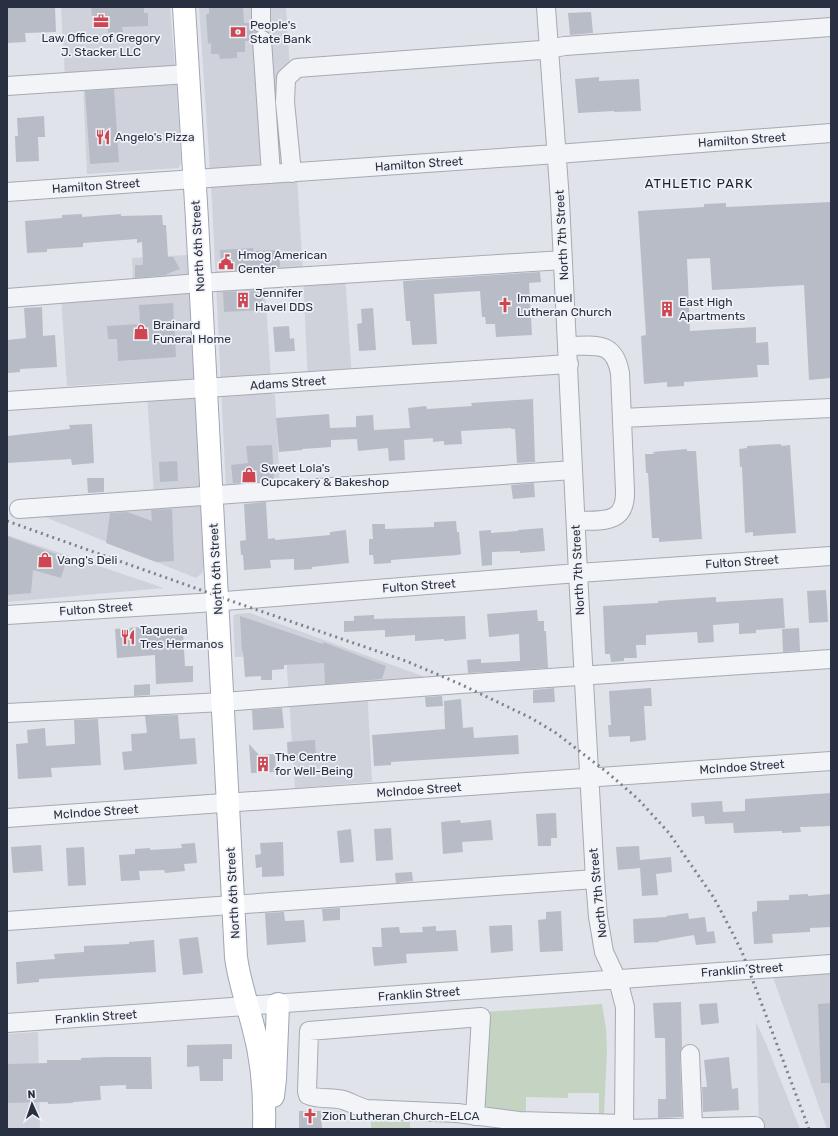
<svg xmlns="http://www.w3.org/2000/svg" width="838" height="1136" font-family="Rubik,sans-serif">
<rect width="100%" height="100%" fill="#e0e3e9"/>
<path fill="#cfd2db" d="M61,7H170L175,69L65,78Z
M199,7H286L303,271L264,273L272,394L275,395L280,486L226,489L212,202Z
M176,77L181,161L180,166L178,168L87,174L83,83Z
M187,255L204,565L202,573L196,578L30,511L154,496L146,381L67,386L61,296L133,285L132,258Z
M345,274L352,379L308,381L303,277Z
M7,535L164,588L7,602Z
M250,613L436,681L367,686L372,782L295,788L286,655L235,657L233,616L236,614Z
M831,964V1129H827L770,969Z
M756,1022L767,1046L800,1129H759Z
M38,1032L40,1129H7V1034Z"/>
<path fill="#c5d3c2" d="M602,1004L606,1029L607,1050L604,1115H599V1093H568V1098L526,1097V1113L482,1114L485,1012Z
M371,1121L410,1122V1129H371Z"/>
<path fill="#b8bcc6" d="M7,7H55L56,32L25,33L26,42L7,43Z
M91,7H144V13H148V26L122,27L123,32L108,33V28L93,29Z
M209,7H243L244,23H251L252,28L256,32L252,36V41H245V52H237V58L220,59L219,54H211V43L208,44L206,14H209Z
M591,12L593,33L570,35L568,13Z
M599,77V81L639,79L641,111L614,112V111L578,113L575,79Z
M114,89L119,162L90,164L85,91Z
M44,116L45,137H38L39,161L16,162L15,136H18L17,118Z
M831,202V378L809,380L804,285L712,290L710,258L687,259L690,331L756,327V343L768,342L769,365H757L758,377L684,382V386L667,387V382L644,384L641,336L646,335L638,211L704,207V204L726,203V207Z
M82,214V217L121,214V216L162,215L163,225H166L168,257H173L180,269L167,274V275L135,278V265H143L142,242L137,243V239L83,243V247L47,249V252L27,253L25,221L62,218V215Z
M253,248L254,251L279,250L280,267L221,271L220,250Z
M540,272L541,282L529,283L532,335L496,337L495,324H486L485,317H482L480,291L434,294L437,344L412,345L410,321H406L403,281Z
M262,290L263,310L224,312L223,292Z
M173,303L176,357L118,361L117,339H108L107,326L140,324L139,305Z
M42,307L43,336L55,335L57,367L20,369V372L7,373V340L26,338L24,308Z
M373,308L376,350L359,351L357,324L362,323L361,309Z
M289,326L290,339L294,338L295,351L275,352L273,327Z
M533,399L535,462L517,463L515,429H511V428L461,431L462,444L444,445V441L433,442V438L404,440L405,460L389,461L388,448L358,451L357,439L331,440V447L302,449V450L279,452L276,418L329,414L330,428L356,427V416L373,415L374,430L410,428L408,408L426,406L427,409L472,406L471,403Z
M92,424L94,463L72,465L71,459L7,463V436L70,429L69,425Z
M781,444V446L790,445L796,533L753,536V532L745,533L742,467H740L739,449L747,448V446Z
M272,445L274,481L233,483L231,465L248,463L246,446Z
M687,449V451H696L702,539L659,542V538H652L648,473H646L645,454H654L653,452Z
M177,461L178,481L160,482L159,462Z
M87,478H104V492L88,493Z
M534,483L535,497L513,499L511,485Z
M266,502L268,539L275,538V540L330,535V532L346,530L349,563L312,567V569L294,570V559L270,560L271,568L244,570L243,555H241L240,541L246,540L244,504Z
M172,509L174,561L156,562L106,543L110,513L127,512L152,521L151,510Z
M456,521L457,532H459L461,554L458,555L391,560V563L374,564L373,555H369V539H373L372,524H385V529L434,527V522Z
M543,528L545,551L520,553V551L492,552V565L482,566L479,531L491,530V533L518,531V530Z
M7,536L67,558L61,578L33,570L31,593L7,595Z
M826,590L828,622L809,623L807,591Z
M716,597V602L783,598L785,628L756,630V633L739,634V623L713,625L714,642L698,643L697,632L646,635V645H636L637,658H624V661L611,662L610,654H605L603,606L658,603V601Z
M537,610L538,621H544V631H546L548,668L468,673L467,660L481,659V663L520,661L519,634L489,637L487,614Z
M374,615V619L465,616L466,639L444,641V639L415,641V635L385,637V630L344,632V621H354V616Z
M240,616L323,644V642L386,666L382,679L325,684L324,663L284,665V669L272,670V680H261V676L245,677L243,652H242Z
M141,627L142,633L183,631L185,666H193V682L156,684L155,655L117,658L115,629Z
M799,628L800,651L783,652L782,629Z
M150,684V695L134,696V685Z
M554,688L555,702L533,703V690Z
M651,688L652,706H644L646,740L630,742V736L609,737L608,725H611L609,691Z
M442,696L443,706L426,707L425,697Z
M461,699L463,728L473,727L474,738L518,735L519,754L391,762V765L374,766L372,735L445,729L444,701Z
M282,708L284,728L253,730L252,710Z
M178,715L180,739L195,738L197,764L124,770L122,752L132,751L131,734L147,733L145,716Z
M98,719L101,765L51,768L52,777L18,779L16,744L28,743L27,730L45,728L46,746L75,744L74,720Z
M315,740L316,758L288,760L287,742Z
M249,744L259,755L275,754L276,772L251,773Z
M831,793V826L800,827L801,832L782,833V831L734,833L733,823L705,824L704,816L692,817L691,803L722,801L723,812L745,811V799Z
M556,813L557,838H551V846H538L536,814Z
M460,820L461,823L491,820L493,840L462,842L463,852L443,854L441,822Z
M391,828L393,860L376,861L374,829Z
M351,829L354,862L340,863L337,831Z
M283,842L284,876L262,877V867L256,868L255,855L261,854L260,843Z
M195,843L197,863L184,864L185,871L165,873L164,870L139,871L140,880L121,881L119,855L135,854V849L150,848V850L182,848L181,844Z
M41,845L43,871L13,873L11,847Z
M639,846L640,860L671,857L672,872L656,874L658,895L642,896L640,868L618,870L616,847Z
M84,847L86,885L68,886L66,848Z
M412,872L413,881L396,883L395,873Z
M808,894V896L831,894V927L810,928V932L772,934L773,943L754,944L752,912L757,911V901L789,900V895Z
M340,908V920L323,921L322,909Z
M561,911L563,951L540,952L538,920L546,919V912Z
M284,912L285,921L304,920L306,942L267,945L265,913Z
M688,913L689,919L705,917L707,932L714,931L716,943L696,945L694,935L659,941V942L634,943L633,919L667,917L666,916Z
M512,925L513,951L491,953L489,926Z
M436,926V931L456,930L458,951L406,954L407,963L374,966L372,947H382L381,928L399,927L400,933L423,932L422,927Z
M198,937L203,973L183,975L179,939Z
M154,940L156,972L39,979V982L17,984L16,962L55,959L54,954L84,952V946L129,944V942Z
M681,1002L682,1047L680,1054L682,1117L658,1118V1099H666L665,1038H655L653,1003Z
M717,1003L719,1023L701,1025L699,1004Z
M831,1003V1083H821L818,1004Z
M232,1044V1059H223V1081H200L199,1066L187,1067V1045Z
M108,1057H151L152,1089H126V1085L100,1086L101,1100L73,1102V1103L48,1104V1102L7,1103V1064L47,1063V1060H81V1058Z
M729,1057L732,1089L738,1088L739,1110L703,1112L702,1087H707L704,1060Z
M299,1111H321L322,1129H299Z"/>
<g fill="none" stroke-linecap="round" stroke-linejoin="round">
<g stroke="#a5aab3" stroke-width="20">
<path id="minor" d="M261,7V23
M546,7L560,201L578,573L595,879L598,917L604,952L619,984L625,1007L624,1129
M262,40L271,174
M7,86L188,74
M292,173L285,102L286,78L297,68L541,50L565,46L831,27
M7,192L557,154L831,133
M7,298L200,283L563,260
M568,346C595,346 614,340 620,373L625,491C626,525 602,520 576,521
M7,401L569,364
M622,418L831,408
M19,509L573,470
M7,615L200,603L578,573L831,556
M7,713L223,702L460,684L831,659
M7,818L831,761
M7,921L595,879
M7,1023L831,964
M690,1054L693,1127
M475,1116L481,1017L309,1031L307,1091L308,1095C319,1100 332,1097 343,1100C351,1102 357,1107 367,1109L457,1113L519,1121L624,1124
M624,1129L755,1126"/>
</g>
<g stroke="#a0a7b5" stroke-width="24">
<path id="major" d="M184,7L197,220L236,957C239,981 247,1003 253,1026C262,1058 265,1095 264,1129
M273,1096L275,1079L278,1004"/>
</g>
<use href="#minor" stroke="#f3f4f8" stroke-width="18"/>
<use href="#major" stroke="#fff" stroke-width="22"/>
<path stroke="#7a8293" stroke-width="3" stroke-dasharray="2 4" stroke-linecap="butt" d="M7,521L237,603L406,661L460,684L531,718L556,733L608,773L638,799L669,833L714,898L733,934L742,952L809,1129"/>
</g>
<defs>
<g id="office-bare" transform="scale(1.2)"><path d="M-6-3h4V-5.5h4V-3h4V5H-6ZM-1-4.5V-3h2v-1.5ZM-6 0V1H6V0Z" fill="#ce4652" stroke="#f0f2f7" stroke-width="2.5" paint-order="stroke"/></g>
<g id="bank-bare" transform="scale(1.2)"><path d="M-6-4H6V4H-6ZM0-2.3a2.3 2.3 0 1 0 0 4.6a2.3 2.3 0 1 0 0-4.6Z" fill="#ce4652" stroke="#f0f2f7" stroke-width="2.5" paint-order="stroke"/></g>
<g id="restaurant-bare" transform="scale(1.2)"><path d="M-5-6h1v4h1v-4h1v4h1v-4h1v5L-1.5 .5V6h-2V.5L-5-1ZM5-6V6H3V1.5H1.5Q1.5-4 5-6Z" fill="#ce4652" stroke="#f0f2f7" stroke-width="2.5" paint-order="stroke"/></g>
<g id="civic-bare" transform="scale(1.2)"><path d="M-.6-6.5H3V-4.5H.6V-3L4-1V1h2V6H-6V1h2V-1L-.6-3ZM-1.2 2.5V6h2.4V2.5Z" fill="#ce4652" stroke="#f0f2f7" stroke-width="2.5" paint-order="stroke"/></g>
<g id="building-bare" transform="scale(1.2)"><path d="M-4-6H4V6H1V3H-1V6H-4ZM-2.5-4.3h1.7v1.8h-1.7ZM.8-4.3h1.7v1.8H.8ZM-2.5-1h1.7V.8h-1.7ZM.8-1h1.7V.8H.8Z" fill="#ce4652" stroke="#f0f2f7" stroke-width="2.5" paint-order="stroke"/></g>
<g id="church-bare" transform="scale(1.2)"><path d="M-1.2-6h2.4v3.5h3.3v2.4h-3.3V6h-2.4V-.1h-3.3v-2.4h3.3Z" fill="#ce4652" stroke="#f0f2f7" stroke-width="2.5" paint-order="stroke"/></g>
<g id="shop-bare" transform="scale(1.2)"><path d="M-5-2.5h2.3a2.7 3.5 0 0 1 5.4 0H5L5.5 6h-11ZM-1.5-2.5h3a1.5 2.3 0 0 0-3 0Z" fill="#ce4652" stroke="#f0f2f7" stroke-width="2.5" paint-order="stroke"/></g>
</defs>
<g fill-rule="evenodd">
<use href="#office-bare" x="101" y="21"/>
<use href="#bank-bare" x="238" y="32"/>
<use href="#restaurant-bare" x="103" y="137"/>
<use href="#civic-bare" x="226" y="262"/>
<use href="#building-bare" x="243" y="300"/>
<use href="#church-bare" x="505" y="305"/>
<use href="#building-bare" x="667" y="309"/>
<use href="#shop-bare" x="141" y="332"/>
<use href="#shop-bare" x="249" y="475"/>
<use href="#shop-bare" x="45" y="560"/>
<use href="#restaurant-bare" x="128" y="637"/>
<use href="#building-bare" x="263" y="764"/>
<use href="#church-bare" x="310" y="1116"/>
</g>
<g text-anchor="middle" stroke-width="3.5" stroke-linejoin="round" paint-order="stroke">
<g font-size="12" fill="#293041" stroke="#f0f2f7" text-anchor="start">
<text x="250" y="29">People's<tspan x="250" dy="14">State Bank</tspan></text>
<text x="101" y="42" text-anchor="middle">Law Office of Gregory<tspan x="101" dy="14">J. Stacker LLC</tspan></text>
<text x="115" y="141">Angelo's Pizza</text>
<text x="238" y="259">Hmog American<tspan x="238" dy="14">Center</tspan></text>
<text x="255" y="297">Jennifer<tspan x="255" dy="14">Havel DDS</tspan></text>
<text x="517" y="302">Immanuel<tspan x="517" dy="14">Lutheran Church</tspan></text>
<text x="679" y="306">East High<tspan x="679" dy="14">Apartments</tspan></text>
<text x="153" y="329">Brainard<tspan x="153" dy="14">Funeral Home</tspan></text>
<text x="261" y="472">Sweet Lola's<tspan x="261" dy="14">Cupcakery &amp; Bakeshop</tspan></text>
<text x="57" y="564">Vang's Deli</text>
<text x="140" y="634">Taqueria<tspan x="140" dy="14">Tres Hermanos</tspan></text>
<text x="275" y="761">The Centre<tspan x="275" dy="14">for Well-Being</tspan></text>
<text x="322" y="1120">Zion Lutheran Church-ELCA</text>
</g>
<g font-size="12" fill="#293041" stroke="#f0f2f7">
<text transform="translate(742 140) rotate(-4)" y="4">Hamilton Street</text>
<text transform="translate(419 164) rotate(-4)" y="4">Hamilton Street</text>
<text transform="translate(96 186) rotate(-4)" y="4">Hamilton Street</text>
<text transform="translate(562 235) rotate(-93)" y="4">North 7th Street</text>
<text transform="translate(198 246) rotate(-93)" y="4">North 6th Street</text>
<text transform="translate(288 383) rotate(-4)" y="4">Adams Street</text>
<text transform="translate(742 562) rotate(-4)" y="4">Fulton Street</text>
<text transform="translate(216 569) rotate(-93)" y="4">North 6th Street</text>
<text transform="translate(578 570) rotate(-93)" y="4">North 7th Street</text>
<text transform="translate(419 586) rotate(-4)" y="4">Fulton Street</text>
<text transform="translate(96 609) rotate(-4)" y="4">Fulton Street</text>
<text transform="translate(742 767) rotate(-4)" y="4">McIndoe Street</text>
<text transform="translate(419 790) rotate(-4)" y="4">McIndoe Street</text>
<text transform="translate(96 812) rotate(-4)" y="4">McIndoe Street</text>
<text transform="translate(233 893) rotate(-93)" y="4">North 6th Street</text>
<text transform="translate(598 893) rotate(-96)" y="4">North 7th Street</text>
<text transform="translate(742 970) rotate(-4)" y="4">Franklin Street</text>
<text transform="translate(419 994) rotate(-4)" y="4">Franklin Street</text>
<text transform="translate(96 1017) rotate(-4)" y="4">Franklin Street</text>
</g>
<g font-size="13" letter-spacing="1" fill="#1b2132" stroke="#f0f2f7">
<text x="699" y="188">ATHLETIC PARK</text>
</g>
</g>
<rect width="838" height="1136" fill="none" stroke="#293041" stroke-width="16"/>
<g transform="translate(32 1104) rotate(357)" stroke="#f0f2f7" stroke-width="3" paint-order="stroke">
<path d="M0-3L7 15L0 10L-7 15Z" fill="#293041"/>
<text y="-6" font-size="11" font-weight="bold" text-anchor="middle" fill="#293041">N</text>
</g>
</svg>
